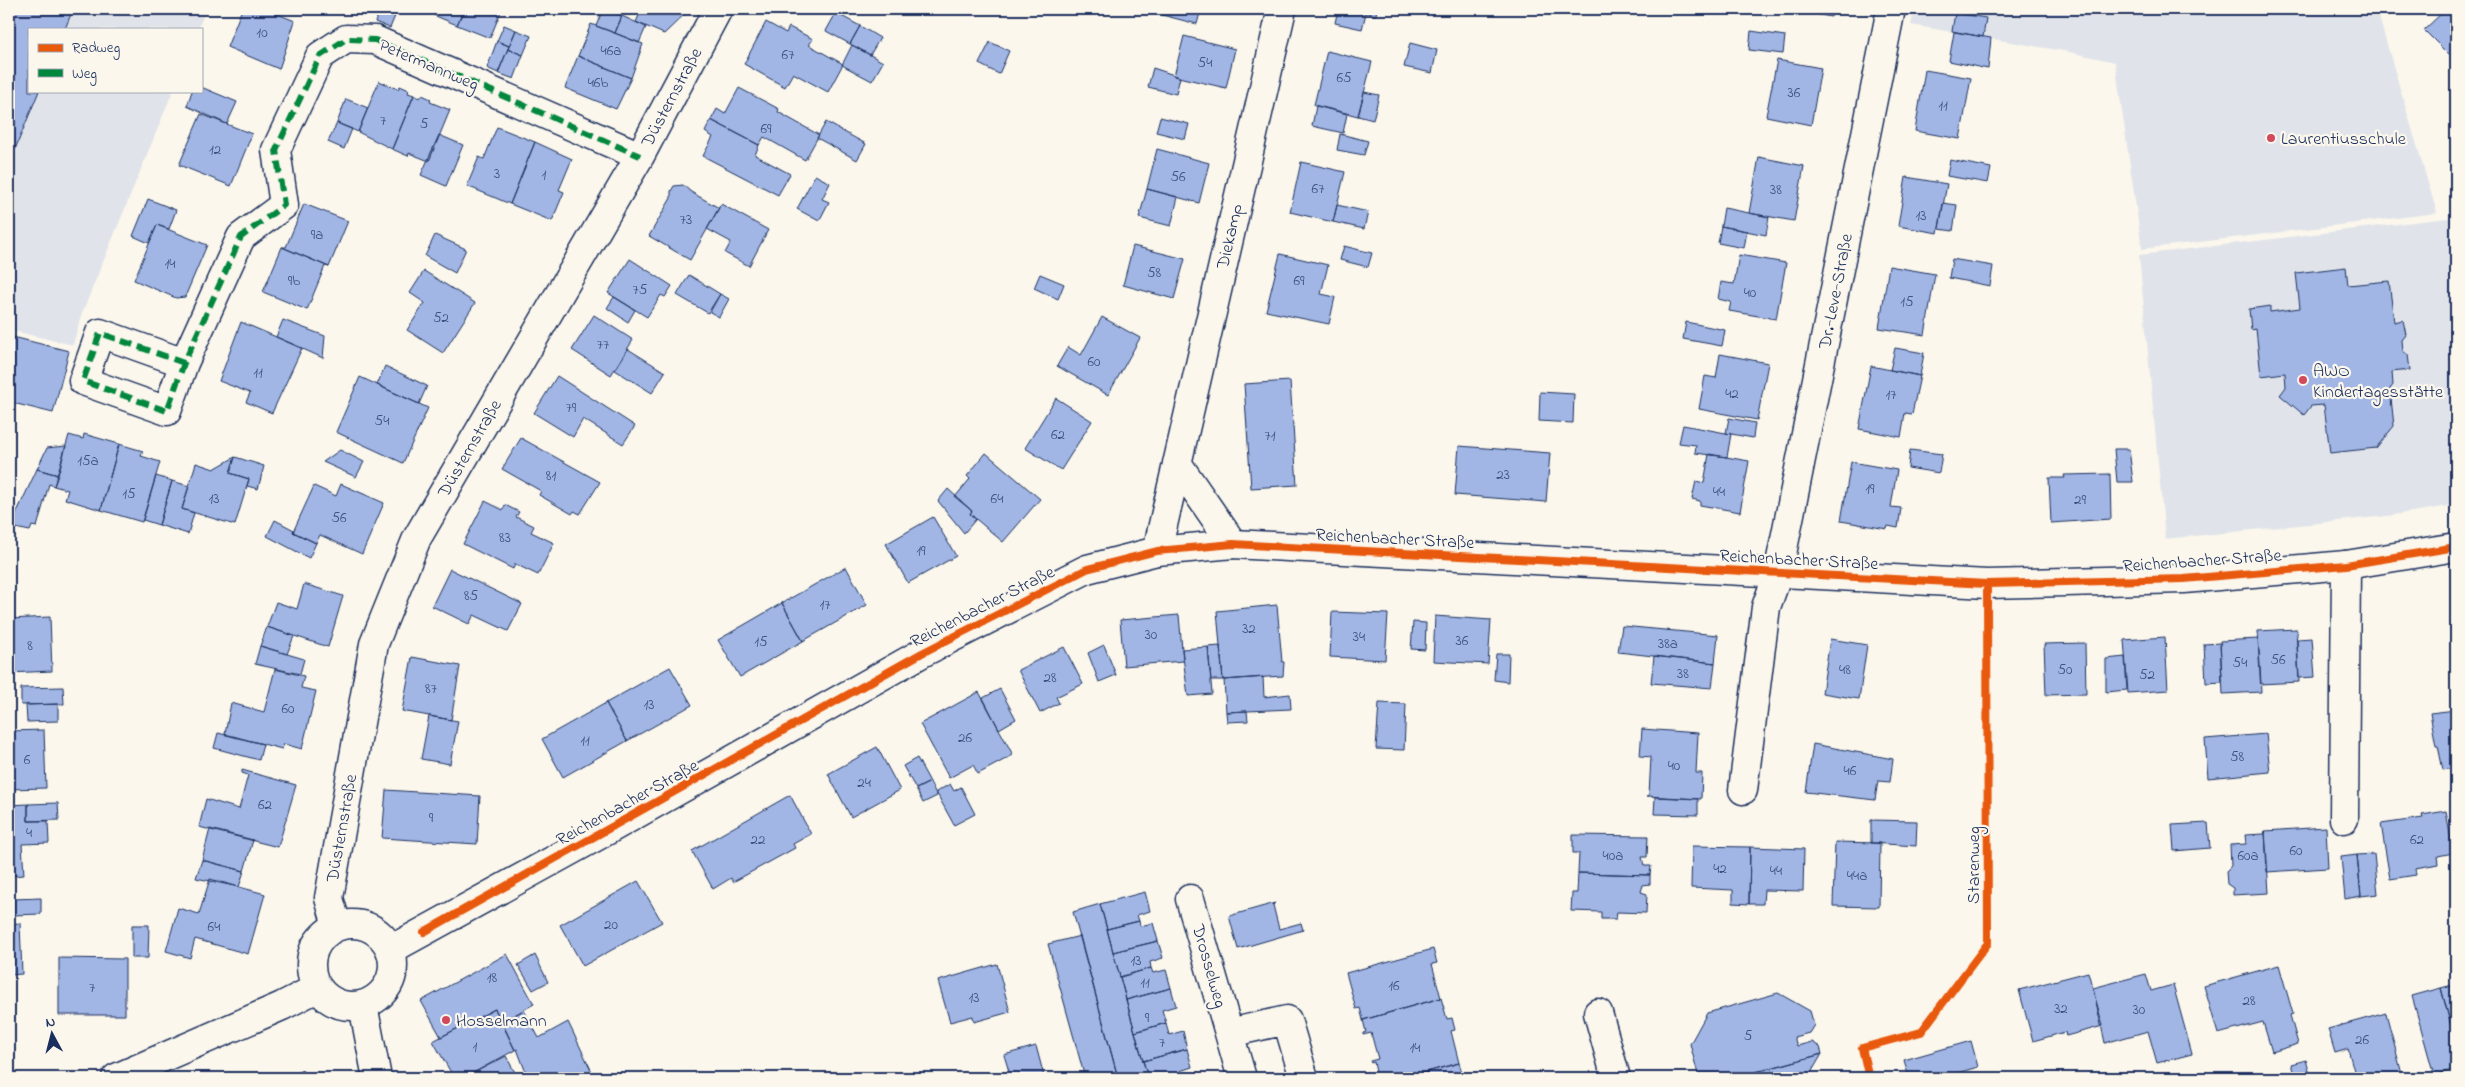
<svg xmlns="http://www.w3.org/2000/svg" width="2465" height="1087" font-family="'Indie Flower',sans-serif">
<rect width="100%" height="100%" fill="#fbf7ec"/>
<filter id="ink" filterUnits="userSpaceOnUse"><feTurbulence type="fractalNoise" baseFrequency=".02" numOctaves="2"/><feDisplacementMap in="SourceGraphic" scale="10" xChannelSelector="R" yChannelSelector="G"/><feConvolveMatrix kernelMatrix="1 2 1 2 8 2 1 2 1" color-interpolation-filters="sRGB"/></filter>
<g filter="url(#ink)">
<path fill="#e0e4ea" d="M9,9H206L198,29H29V91H173L81,316L73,345L9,330Z
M1914,9H2383L2378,14L2437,213L2142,249L2115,62L2069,52L1911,25Z
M2456,217V505L2387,516L2165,539L2139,255Z"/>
<path fill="#a1b6e4" stroke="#1b2f5e" d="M9,9H73L65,29H29V91H39L9,164Z
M242,9H265L295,21L279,69L227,47Z
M381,9H398L390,28L375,22Z
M425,9H464L457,25L424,11Z
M464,9H502L490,38L457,25Z
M603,9L622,16L615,33L596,26Z
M642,9H652L661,12L665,9H690L664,34L636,22Z
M1164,9H1201L1197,24L1162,15Z
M1338,9L1366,13L1362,29L1335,23Z
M1349,9H1377L1376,15Z
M1788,9H1833L1831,17Z
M2446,9H2456V62L2424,30Z
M836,13L860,26L850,44L826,31Z
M1955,13L1986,18L1983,37L1952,31Z
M622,16L646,27L639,43L615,33Z
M766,22L786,33L789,27L813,39L809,45L843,64L828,92L793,73L785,87L744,64Z
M591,24L643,44L631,78L578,56Z
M504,25L516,30L509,46L497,41Z
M860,26L880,38L870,55L850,44Z
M516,30L531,36L523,55L508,49Z
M1751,31L1785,36L1783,54L1749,50Z
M1954,32L1991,38L1988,69L1949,61Z
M1184,36L1235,49L1226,88L1174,76Z
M497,41L509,46L498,73L487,68Z
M990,42L1009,51L999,74L979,64Z
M1410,43L1437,50L1432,73L1404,67Z
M852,45L883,62L872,81L842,65Z
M508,49L523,55L514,79L498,73Z
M1327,51L1372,62L1358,116L1314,105Z
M578,56L631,78L616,109L565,88Z
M1777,60L1821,68L1811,125L1766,116Z
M1153,68L1180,77L1176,94L1148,87Z
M1925,70L1971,78L1960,139L1915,131Z
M379,81L398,89L400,86L409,90L408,93L414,95L392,149L358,132Z
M201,87L237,102L227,124L187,106L192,91H201Z
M739,88L779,109L778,112L819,135L805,160L764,137L759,145L711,120L717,109L725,114Z
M1364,92L1379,95L1373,120L1358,116Z
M414,95L420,98L422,95L431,99L430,102L450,110L429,161L409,153L408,156L392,149Z
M346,99L368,108L358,132L337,123Z
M1316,106L1347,114L1343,133L1312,126Z
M201,114L252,134L231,186L179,165Z
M1160,117L1189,124L1185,139L1156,132Z
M711,120L759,145L755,155L790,174L778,195L703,156L713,137L705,132Z
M826,122L866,144L857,160L817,138Z
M337,123L352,129L344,149L328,142Z
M497,127L535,142L510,204L467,186L479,157L484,159Z
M1340,134L1368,141L1364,155L1337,150Z
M439,135L463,145L446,186L421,175Z
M535,142L572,159L559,190L564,192L552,221L510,204Z
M1157,149L1209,163L1199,203L1147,189Z
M1759,157L1804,166L1794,221L1749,213Z
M1950,160L1991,168L1988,183L1947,176Z
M1301,162L1345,172L1333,222L1290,212Z
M815,175L830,183L822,199L829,202L819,221L797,209Z
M1906,177L1947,184L1938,233L1898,226Z
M683,185L691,192L719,208L690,260L649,236L671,198V191L674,186Z
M1147,189L1178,197L1171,226L1139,218Z
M148,199L176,210L169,229L157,225L149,243L133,236Z
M1943,203L1957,205L1953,231L1939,229Z
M304,204L348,221L329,267L282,247H286Z
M721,204L768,230L749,266L725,253L731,242L707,229Z
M1337,205L1368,212L1364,229L1333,222Z
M1724,208L1769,217L1766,235L1721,226Z
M157,225L207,245L185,297L176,298L134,280Z
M1721,226L1747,231L1744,248L1718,243Z
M435,235L466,249L455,273L425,256Z
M1133,246L1185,259L1174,299L1123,285Z
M1344,246L1372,253L1368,267L1340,260Z
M282,247L329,267L325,266L307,310L263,292Z
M1280,254L1328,265L1321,294L1335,297L1329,324L1266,311Z
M1739,255L1786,263L1776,319L1729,311L1731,302L1718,299L1721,282L1734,284Z
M630,259L672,286L665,297L661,295L647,317L608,293Z
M1952,259L1993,266L1990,286L1949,278Z
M1889,266L1935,274L1925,335L1879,328Z
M2346,267L2348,285L2389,281L2394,322L2403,320L2406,335L2402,340L2403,351L2408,355L2410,370L2392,372L2393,385L2390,389L2394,426L2376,448L2330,453L2324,405L2311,406L2304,415L2280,395L2286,387L2285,373L2261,376L2256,329L2251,330L2249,309L2270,306V312L2300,308L2296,273Z
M424,271L475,303L443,353L407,330L425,303L410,293Z
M1040,274L1064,284L1058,299L1034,288Z
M689,275L720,294L708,313L677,295Z
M720,294L729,299L719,317L710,312Z
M614,297L635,310L628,322L607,308Z
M594,315L633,340L611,375L572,350Z
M1102,317L1140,338L1108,395L1057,366L1068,347L1081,355Z
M283,320L325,336L323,358L276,337Z
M241,322L302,348L272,413L246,402L250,393L219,381Z
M1686,322L1725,330L1722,346L1683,339Z
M9,336L69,351L53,413L9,402Z
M1895,348L1924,353L1920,376L1890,370Z
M628,349L665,372L652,393L615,370Z
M1720,354L1768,363L1757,420L1699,409L1705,376L1716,378Z
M385,366L427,386L419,404L377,385Z
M1871,366L1920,376L1912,414L1905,413L1901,437L1859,429Z
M557,376L635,426L623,444L583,419L573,437L534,413Z
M360,377L428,408L403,463L336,432Z
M1290,381L1297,485L1251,488L1244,384Z
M1540,392L1574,394L1573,423L1539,421Z
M1056,398L1092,421L1061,470L1025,448Z
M1729,418L1755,423L1753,438L1726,433Z
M1683,425L1731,434L1727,457L1695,453L1696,445L1679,443Z
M84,434L119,444L101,510L65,499L68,490L54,486L69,435L83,439Z
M521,438L600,482L580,514L574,511L572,514L539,495L541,491L502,469Z
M119,444L143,451L141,456L160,462L142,522L101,510Z
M66,446L58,475L37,469L47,448Z
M1459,446L1550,453L1546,502L1455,495Z
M2114,449H2129L2133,482H2117Z
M340,450L364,462L356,477L323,462Z
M1910,450L1942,454L1939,473L1908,468Z
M986,453L1040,499L1003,542L970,514L972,511L955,497L970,479L967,476Z
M1709,454L1749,461L1740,512L1700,505V501L1692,499L1696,481L1704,483Z
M235,457L230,473L249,479L235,525L182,509L196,463L214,469Z
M235,457L264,466L258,489L247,486L249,479L230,473Z
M1851,462L1897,470L1891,507L1901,508L1898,528L1888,526L1887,529L1841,521Z
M37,469L58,475L54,486L49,484L37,527L32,526L30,531L10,527Z
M2110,474L2111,519L2051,523L2049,478H2065L2064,475Z
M156,476L172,481L159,525L143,520Z
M172,481L189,486L182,509L194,513L188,534L159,525Z
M341,484L384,503L362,554L320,535L316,543L293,532L314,486L336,496Z
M948,489L972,511L970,514L976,519L964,533L938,501Z
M485,501L503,510L505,505L519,512L516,517L534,526L531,532L554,543L538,575L515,564L513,569L463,544Z
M933,517L956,556L908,583L886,544Z
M275,520L294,530L293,532L316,543L309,558L267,536Z
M846,567L867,605L803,641L782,603Z
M450,569L522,604L508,631L474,615L469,624L432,606Z
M304,584L343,596L328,647L267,627L276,602L297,609Z
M782,603L803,641L740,677L718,640Z
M1277,605L1282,662H1284L1283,676L1223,680L1217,611Z
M1332,612L1388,614L1385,660L1330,657Z
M1179,615L1183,661L1124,666L1120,620Z
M1435,616L1491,620L1488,664L1433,661Z
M50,617L52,671L9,673V619Z
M1413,622L1426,623L1425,650L1411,649Z
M1622,626L1718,635L1715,663L1618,652Z
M267,627L294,636L287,654L260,646Z
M2296,629L2299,682L2261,684L2258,631Z
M2165,637L2168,690L2128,693L2124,640Z
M2312,638L2315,677L2299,678L2297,639Z
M1830,639L1867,645L1859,699L1822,693Z
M2258,639L2261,692L2223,694L2220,641Z
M2085,643L2086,694L2046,695L2044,644Z
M2220,643L2222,682L2206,683L2204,644Z
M1104,645L1116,675L1099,682L1088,653Z
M260,646L304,659L300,674L255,664Z
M1220,646L1223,680H1211L1208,647Z
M1064,647L1083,684L1056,697L1059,703L1040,713L1018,670Z
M1208,647L1212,694L1188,696L1182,649Z
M1496,654H1509L1508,682L1494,680Z
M1654,656L1715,663L1712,688L1651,683Z
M412,657L460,666L451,720L402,711Z
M2125,657L2127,690L2106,692V659Z
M670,667L692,705L627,741L606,703Z
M275,669L304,676L301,688L316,691L302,749L284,744L282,749L225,734L231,703L264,712Z
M1263,677L1264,697L1290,694L1291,709L1226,712L1224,680Z
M63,687L64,704L21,705V688Z
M1000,689L1016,719L999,729L983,698Z
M979,692L1013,755L978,774L973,765L949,778L920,724Z
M606,703L627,741L563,777L542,739Z
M1379,703L1406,704L1404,750L1376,749Z
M58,704V721L27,722L26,705Z
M2456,710V768L2443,770L2438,746H2436L2430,713Z
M1247,711L1248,721L1227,722L1226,712Z
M429,716L458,721L450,764L421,759Z
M1642,729L1698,733L1696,773H1702L1701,799L1646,796L1649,795L1651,757L1640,756Z
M44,730L46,788L9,789V731Z
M218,733L263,744L259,760L214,748Z
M2266,734L2270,772L2208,778L2205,739Z
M1813,744L1893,759L1890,782L1878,781L1875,800L1806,792Z
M877,747L900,790L851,817L828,774Z
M917,758L930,782L916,789L903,766Z
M242,770L296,785L278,847L199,827L206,799L239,809L248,775L242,773Z
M930,782L937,796L923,803L916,789Z
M950,784L954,791L961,787L975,814L954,825L936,792Z
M386,790L480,796L477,844L382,838Z
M790,795L811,834L793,844L795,848L733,882L731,878L713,889L692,851Z
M1655,797L1698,799V815L1654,814Z
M58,803L59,820L28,821V804Z
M28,804V821H48L49,843L22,844L24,875L9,876V805Z
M2446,811L2453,853L2438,856L2439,864L2415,868L2416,875L2390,879L2381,824L2423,818L2422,815Z
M1871,820L1917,821L1916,846L1871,843Z
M2208,823L2210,848L2174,851L2172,825Z
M2326,827L2328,868L2267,872L2265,831Z
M210,829L253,840L244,871L202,860Z
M2265,831L2269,893L2233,895V888L2227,884L2226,871L2231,866L2230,845L2246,844L2245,835L2264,834Z
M1573,835L1648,836L1647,857H1642L1644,866H1651L1650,875L1578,873L1579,853H1573Z
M1835,842L1880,843L1879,907L1833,906Z
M1692,846L1750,847L1749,904L1733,903V890L1691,888Z
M1750,847L1804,849L1803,891L1764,890L1763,904H1749Z
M2374,854L2378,894L2361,896L2357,855Z
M2357,855L2361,896L2345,899L2341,857Z
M202,860L244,871L239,887L196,878Z
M1578,873L1650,875V884L1643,885L1641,892L1647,894L1646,913L1617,912L1616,919H1601V912L1571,911L1572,893H1577Z
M210,879L265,894L248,954L195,939L190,958L166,951L178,908L199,914Z
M638,881L662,922L583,966L560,925Z
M1145,892L1150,911L1137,915L1139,921L1107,929L1100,904Z
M41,898V914L13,915V899Z
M1275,903L1273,905L1279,929L1301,923L1303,930L1238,949L1229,916Z
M1100,904L1135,1032L1148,1078H1118L1073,912Z
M1139,921L1140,926L1153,923L1158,941L1113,952L1107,929Z
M20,923L22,974L9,975V924Z
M132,925H149L148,958H132Z
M1080,936L1118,1078H1085L1048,944Z
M1158,941L1163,958L1150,962L1151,968L1120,977L1113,952Z
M1433,949L1437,963L1432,964L1441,998L1363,1020L1360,1008L1356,1009L1346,973Z
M507,954L534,1004L502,1022L495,1009L441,1037L421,1001Z
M535,955L548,982L533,990L518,965Z
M59,958L125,959V1015H59Z
M997,964L1010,1012L974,1022L973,1016L950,1022L938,981Z
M2279,965L2293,1014L2290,1015L2298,1044L2272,1052L2263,1022L2218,1034L2204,986Z
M1151,968L1153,973L1166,970L1171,988L1126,1000L1120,977Z
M2088,972L2103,1026L2066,1036L2065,1032L2033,1041L2019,990Z
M2146,974L2151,991L2173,985L2192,1054L2157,1063L2148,1031L2105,1043L2093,988Z
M2456,984V1045L2441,988Z
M1171,988L1176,1006L1162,1010L1166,1023L1135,1032L1126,1000Z
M2441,988L2456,1045V1069L2434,1075L2412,996Z
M1778,993L1810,1011L1814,1025L1809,1033L1794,1037L1797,1046L1812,1042L1820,1047L1822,1054L1734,1078H1699L1690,1044L1707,1013Z
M1441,998L1447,1019L1452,1018L1455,1030L1451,1031L1459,1063L1405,1078H1377L1374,1062L1371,1063L1370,1061L1378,1059L1371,1033L1363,1035V1033L1366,1032L1363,1020Z
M495,1009L515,1050L464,1078H454L433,1041Z
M524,1010L539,1038L568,1022L595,1078H528L517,1049L515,1050L502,1022Z
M2386,1013L2403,1078H2356L2348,1049L2335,1053L2328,1029Z
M1166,1023L1169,1035L1183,1031L1187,1049L1143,1061L1135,1032Z
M1971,1041L1978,1067L1957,1073L1958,1078H1909L1904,1060Z
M1036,1046L1044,1076L1035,1078H1011L1004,1055Z
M1187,1049L1192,1067L1180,1071L1181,1076L1148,1078L1143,1061Z
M1822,1054L1808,1078H1734Z
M506,1056L518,1078H464Z
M2306,1060L2311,1078H2279L2294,1074L2291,1064Z
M1459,1063L1464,1078H1405Z
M302,1070L307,1078H288Z"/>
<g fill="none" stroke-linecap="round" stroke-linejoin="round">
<g stroke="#1b2f5e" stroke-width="31">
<path id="minor" d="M184,363L100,333L83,381L167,411L184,363L241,237L284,205L276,150L320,56L346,39L375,40L640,156
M1177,463L1233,544
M1157,551L1282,9
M1743,790L1766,607L1778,574L1891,9
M2344,819L2346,565
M1190,899L1229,1033L1287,1020L1304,1078
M337,926L329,898L374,644L417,538L640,156L718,9
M363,1005L377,1078
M1598,1013L1616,1078
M1229,1033L1242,1078"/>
</g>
<g stroke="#1b2f5e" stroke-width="31">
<path id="tertiary" d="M311 965a41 41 0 1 1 82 0a41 41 0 1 1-82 0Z
M390,950L601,834L922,653L1087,569L1157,551L1233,544L1987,584L2184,579L2346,565L2456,547
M116,1078L282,1006L317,988"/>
</g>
<use href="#minor" stroke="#fbf7ec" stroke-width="28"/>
<use href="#tertiary" stroke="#fbf7ec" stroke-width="28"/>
<path stroke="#00873e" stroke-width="6" stroke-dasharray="12 6" stroke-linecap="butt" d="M184,363L100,333L83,381L167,411L184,363L241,237L284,205L276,150L320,56L346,39L375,40L640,156"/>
<g stroke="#fbf7ec" stroke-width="11">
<path id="cycleway" d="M424,932L922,653L1087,569L1157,551L1233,544L1987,584L2184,579L2346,565L2456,547
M1869,1078L1862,1048L1921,1032L1988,943L1987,584"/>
</g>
<use href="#cycleway" stroke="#e8590c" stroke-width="8"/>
</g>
</g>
<g fill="#d1495b" stroke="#fbf7ec" stroke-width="2">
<circle cx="2271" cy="138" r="5"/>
<circle cx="2303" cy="380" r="5"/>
<circle cx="446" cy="1020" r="5"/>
</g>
<g text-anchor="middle" stroke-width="4.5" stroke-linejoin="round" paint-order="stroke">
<g font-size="15" fill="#3c5180">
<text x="262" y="37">10</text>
<text x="611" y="55">46a</text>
<text x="788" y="59">67</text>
<text x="1205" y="67">54</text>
<text x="1344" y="82">65</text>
<text x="598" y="87">46b</text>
<text x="1794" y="97">36</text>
<text x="1943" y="110">11</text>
<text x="383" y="125">7</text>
<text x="424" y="128">5</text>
<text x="766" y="133">69</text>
<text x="215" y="154">12</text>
<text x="497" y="178">3</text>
<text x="544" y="179">1</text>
<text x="1178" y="181">56</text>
<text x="1318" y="193">67</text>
<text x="1776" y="194">38</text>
<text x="1921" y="220">13</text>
<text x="686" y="224">73</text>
<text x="317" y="239">9a</text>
<text x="170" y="268">14</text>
<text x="1154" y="277">58</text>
<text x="294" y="285">9b</text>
<text x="1299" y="285">69</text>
<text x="640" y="294">75</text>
<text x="1750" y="297">40</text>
<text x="1907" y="306">15</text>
<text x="441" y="322">52</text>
<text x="603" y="349">77</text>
<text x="1094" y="366">60</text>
<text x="258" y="377">11</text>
<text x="1732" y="398">42</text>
<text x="1891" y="399">17</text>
<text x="571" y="412">79</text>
<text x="382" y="425">54</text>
<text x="1058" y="439">62</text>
<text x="1270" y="440">71</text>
<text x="88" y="465">15a</text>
<text x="1503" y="479">23</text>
<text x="551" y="480">81</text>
<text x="1870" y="493">19</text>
<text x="1719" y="496">44</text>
<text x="129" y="498">15</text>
<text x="214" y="503">13</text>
<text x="997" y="503">64</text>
<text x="2080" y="504">29</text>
<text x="339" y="522">56</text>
<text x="505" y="542">83</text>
<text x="921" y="555">19</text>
<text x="471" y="600">85</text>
<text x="825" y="609">17</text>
<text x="1249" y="633">32</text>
<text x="1151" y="639">30</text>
<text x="1359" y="641">34</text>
<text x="1462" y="645">36</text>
<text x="761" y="646">15</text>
<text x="1668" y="648">38a</text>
<text x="30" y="650">8</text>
<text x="2278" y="664">56</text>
<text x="2240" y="667">54</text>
<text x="1845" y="674">48</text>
<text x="2065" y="674">50</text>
<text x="1683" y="678">38</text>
<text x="2147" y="679">52</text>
<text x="1050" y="682">28</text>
<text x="431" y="693">87</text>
<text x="649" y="709">13</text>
<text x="288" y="713">60</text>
<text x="965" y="742">26</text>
<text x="585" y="745">11</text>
<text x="2237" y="761">58</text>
<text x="27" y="764">6</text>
<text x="1674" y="770">40</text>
<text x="1850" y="775">46</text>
<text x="864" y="787">24</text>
<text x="265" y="809">62</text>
<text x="431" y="822">9</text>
<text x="29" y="837">4</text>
<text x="758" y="844">22</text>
<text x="2417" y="844">62</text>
<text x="2296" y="855">60</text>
<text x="1613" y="860">40a</text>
<text x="2248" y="860">60a</text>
<text x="1720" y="873">42</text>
<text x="1776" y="875">44</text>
<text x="1857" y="880">44a</text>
<text x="611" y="929">20</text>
<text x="214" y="931">64</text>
<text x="1136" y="965">13</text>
<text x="492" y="982">18</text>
<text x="1145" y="987">11</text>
<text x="1394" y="990">16</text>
<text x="92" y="992">7</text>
<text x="974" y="1002">13</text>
<text x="2249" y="1005">28</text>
<text x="2061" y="1013">32</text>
<text x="2139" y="1014">30</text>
<text x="1147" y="1022">9</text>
<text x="1748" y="1040">5</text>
<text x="2362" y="1044">26</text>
<text x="1162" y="1047">7</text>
<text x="475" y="1051">1</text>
<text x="1415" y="1052">14</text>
</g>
<g font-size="18" fill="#1b2f5e" stroke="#fbf7ec">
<text transform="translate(429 64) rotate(23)" y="6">Petermannweg</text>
<text transform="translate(671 97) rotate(-62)" y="6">Düsternstraße</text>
<text transform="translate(1229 236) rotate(-77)" y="6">Diekamp</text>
<text transform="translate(1835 291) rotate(-79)" y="6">Dr.-Leve-Straße</text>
<text transform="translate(469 448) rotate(-60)" y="6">Düsternstraße</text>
<text transform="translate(1395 538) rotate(3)" y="6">Reichenbacher Straße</text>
<text transform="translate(1799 559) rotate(3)" y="6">Reichenbacher Straße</text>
<text transform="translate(2202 560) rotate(-4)" y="6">Reichenbacher Straße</text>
<text transform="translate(982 606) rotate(-27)" y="6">Reichenbacher Straße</text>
<text transform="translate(627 802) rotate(-29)" y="6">Reichenbacher Straße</text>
<text transform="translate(341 828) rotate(-80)" y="6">Düsternstraße</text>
<text transform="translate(1973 865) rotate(-90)" y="6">Starenweg</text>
<text transform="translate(1210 966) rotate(74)" y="6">Drosselweg</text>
</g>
<g font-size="18" fill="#1b2f5e" stroke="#fbf7ec" text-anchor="start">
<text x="2281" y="144">Laurentiusschule</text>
<text x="2313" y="376">AWO<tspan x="2313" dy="21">Kindertagesstätte</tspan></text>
<text x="456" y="1026">Hosselmann</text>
</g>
</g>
<rect width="2465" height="1087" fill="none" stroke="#fbf7ec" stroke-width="30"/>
<rect x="15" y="15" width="2435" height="1057" fill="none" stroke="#1b2f5e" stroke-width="2" filter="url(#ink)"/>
<rect x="28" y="28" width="175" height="65" fill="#fbf7ec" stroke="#a1a7b3"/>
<rect x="38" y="44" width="25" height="8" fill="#e8590c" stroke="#a1a7b3"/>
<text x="72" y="52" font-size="15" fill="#1b2f5e">Radweg</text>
<rect x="38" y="69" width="25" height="8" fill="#00873e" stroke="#a1a7b3"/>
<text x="72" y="78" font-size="15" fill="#1b2f5e">Weg</text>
<g transform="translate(52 1034) rotate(353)" stroke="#fbf7ec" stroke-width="4" paint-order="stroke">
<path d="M0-4L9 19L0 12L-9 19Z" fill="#1b2f5e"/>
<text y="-8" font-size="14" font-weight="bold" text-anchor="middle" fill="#1b2f5e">N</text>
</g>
</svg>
